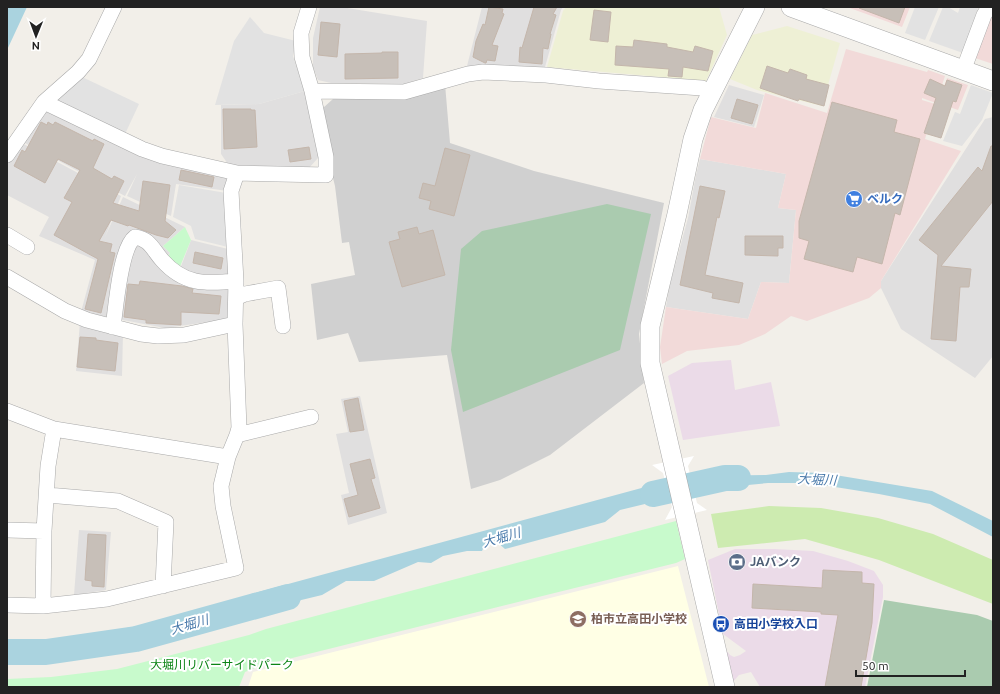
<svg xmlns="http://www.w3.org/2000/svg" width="1000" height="694" font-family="Ubuntu,'Noto Sans JP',sans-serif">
<rect width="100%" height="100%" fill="#f2efe9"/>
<path fill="#e0dfdf" d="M320,7H341L427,21L423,78L404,84L331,83L318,80L313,67V38Z
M482,7H563L561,10L545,67L467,66Z
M729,85L764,95L754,127L714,117Z
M305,91L319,157L308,169L230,167L221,154V105L259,104Z
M51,110L233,175L228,191L176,184L171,216L127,196L137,174L125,196L23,142L41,112Z
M993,117V356L975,378L901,329L881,288V281L985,119Z
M20,142L121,196L105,237L123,197L185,227L163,246L170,253L167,257L180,269L191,240L228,249L230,319L165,328L81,312L95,260L39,236L49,217L7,195V165Z
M700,159L786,174L778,208L796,210L789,283L761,282L748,319L666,307L669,288L688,218L696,175Z
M80,322L123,333L122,376L76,371Z
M360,396L387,513L348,525L341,495L349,493L336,434L348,432L341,399Z
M79,530L111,532L106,590L74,595Z"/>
<path fill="#f2dad9" d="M847,7H910L902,27Z
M993,13V64L972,57Z
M846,49L927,72L928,70L945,76L936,103L922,98V100L935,104L925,139L961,151L881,281V288L869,298L807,321L791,316L765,334L739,345L687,351L662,364L660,347L666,307L748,319L761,282L789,283L796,210L778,208L786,174L700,159L711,117L756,128L765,93L827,113Z
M947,78L968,85L958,110L938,103Z"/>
<path fill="#ebdbe8" d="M731,360L735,390L771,382L780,426L683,440L668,376L692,363Z
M735,549H774L813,551L848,561L874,571L883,585V597L865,687H760L751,672L739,675L731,684L725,649L730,655L734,657L740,655L746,651L723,634L708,560Z"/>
<path fill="#ffffe5" d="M678,566L709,687H248L253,672Z"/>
<path fill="#d0d0d0" d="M445,84L450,143L534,171L664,203L639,334L644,383L550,455L500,480L471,489L447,355L359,362L348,333L317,340L311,284L355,275L349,242L342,243L335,186L330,166L323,108L333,99L405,97Z"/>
<path fill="#eef0d5" d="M566,7H719L727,35L706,81L547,67L563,11Z
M787,26L840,43L822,106L757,90L730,79L752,35Z"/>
<path fill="#cdebb0" d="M769,506L821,508L878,518L933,534L993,560V604L879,560L805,539L718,548L711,514Z"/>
<path fill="#aacbaf" d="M607,204L651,214L620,350L463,412L451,350L461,249L482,231Z
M884,600L977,615L993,621V687H867Z"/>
<path fill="#c8facc" d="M185,227L191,240L179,269L167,258L170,253L163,246Z
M676,521L685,559L676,563L260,666L245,672L239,687H7V679L51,677L117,669L249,635L266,629Z"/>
<path fill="#e2e2e2" d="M915,7H939L925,40L905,33Z
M943,7H948L958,13L960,7L978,8L963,53L929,41Z
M250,17L264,33L296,41L293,56L305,91L259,104L215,105L234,41Z
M80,76L139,104L125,134L52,100Z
M971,85L993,93L982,120L962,146L943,141L955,112L960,114Z
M179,185L226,193L228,247L195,239L191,226L173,217Z"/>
<path fill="#aad3df" d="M7,7H27L7,50Z
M789,472L823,473L932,491L993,521V537L930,504L879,494L810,483H768L705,489L702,476L766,475Z
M671,480L674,497L620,510L605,522L505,549L497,542H486L482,551H467L443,556L431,563L418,562L374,581H346L322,595L256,611L251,594Z
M236,602L239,615L182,630L111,643L43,653L7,655V643L54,641L177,619Z"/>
<path fill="#fff" d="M694,456L688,466L697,503L707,510L665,520L672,507L663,473L652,465Z"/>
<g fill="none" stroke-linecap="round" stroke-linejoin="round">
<path stroke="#aad3df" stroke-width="26" d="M653,494L725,478H738
M7,652H46L136,639L288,597"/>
</g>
<path fill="#c7bfb8" stroke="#c4b6ab" d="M489,7L503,9L502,13L504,14L492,45L498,46L495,61L487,60L486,63H485L473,57L476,41L483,24L485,25Z
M534,7H557L553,14L556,15L550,34H551L548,49L543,48L542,64L519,62L520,47L522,48Z
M859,7H905L899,23L859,8Z
M594,10L611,12L608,42L590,40Z
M321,22L340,24L337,57L318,55Z
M634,40L667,44V47L693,52L695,46L713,51L708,71L683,67L682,77L668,76L669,69L615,65L616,46L633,47Z
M382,52H398V78L345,79V54L382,53Z
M767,66L788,73L790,69L807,75L806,79L829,85L824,106L799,99L798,101L760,88Z
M930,79L945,86L947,80L962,85L956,102L953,101L941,138L924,133L936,98L924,93Z
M737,99L758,105L752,124L731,118Z
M832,102L897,120L894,132L920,139L900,215L895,213L882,264L857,257L853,272L804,259L809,241L799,238V221Z
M223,109H251V110H255L257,147L224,149Z
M41,122L47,125L48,122L53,125L55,122L93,141L94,139L104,144L93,168L112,179L114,176L124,181L113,203L139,211L143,181L170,185L165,221L176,230L168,238L156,235L129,225L128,226L111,220L99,241L112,244L110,252L115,253L101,313L85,309L98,259L54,235L72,202L64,198L80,170L58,159L45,183L14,166L22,150L25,152Z
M991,146H993V201L941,266L971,269L969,287H960L956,341L931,339L938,255L919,240L978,167L982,171Z
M309,147L311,159L290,162L288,150Z
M445,148L470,155L454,216L429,209L431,201L419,198L423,183L435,186Z
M181,170L214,177L212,187L179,180Z
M700,186L725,191L719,218L717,217L705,275L743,283L739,303L712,298L713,293L680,285Z
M417,227L419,234L433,230L445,275L402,287L389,242L400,239L398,232Z
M745,236H783V248H778V256L745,255Z
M195,252L223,258L221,269L193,263Z
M140,281L182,286L193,289L192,293L221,296L219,314L181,312V325L146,323V320L124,317L128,284L139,285Z
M80,337L96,338V340L118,343L115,371L77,367Z
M358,398L364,430L350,432L344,401Z
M370,459L375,478L371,479L380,508L349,517L344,499L358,495L350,464Z
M88,534L106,535L104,587L92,586V581L85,580Z
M742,555L744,567L732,569L730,557Z
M823,570L862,572V583L874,584L872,623L861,687H825L838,615L821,614V612L752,608L753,584L822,588Z"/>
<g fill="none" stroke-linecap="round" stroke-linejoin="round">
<g stroke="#a9a9a9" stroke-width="16">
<path id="minor" d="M963,71L984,15L989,7
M312,91L404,92L468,74L483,72L546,75L599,81L702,88L712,93
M44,102L142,149L162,156L237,173
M7,155L44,102L78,72L89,59L114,7
M7,235L27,247
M7,277L65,311L87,320L141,334L158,336L184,335L235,324
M236,298L245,294L278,288L283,326
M113,327C116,308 120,248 135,237C150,239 153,250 162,260C184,285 205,284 236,281
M7,411L54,429L228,457
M237,435L311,417
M47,495L118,501L166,522L163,586
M7,530L44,531
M7,605L43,606L107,599L236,568L223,506L221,486L228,457L237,435L239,428L235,324L236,281L231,191L237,173L326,175V157L312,91L302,57L301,33L309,7
M43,606L44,531L48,466L54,429"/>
</g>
<g stroke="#a9a9a9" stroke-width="20">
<path id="tertiary" d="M791,7L993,81
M725,687L650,363V326L677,214L693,139L703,110L755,7"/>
</g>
<use href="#minor" stroke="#fff" stroke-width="15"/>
<use href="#tertiary" stroke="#fff" stroke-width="19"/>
</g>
<defs>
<g id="supermarket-disc" transform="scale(0.9)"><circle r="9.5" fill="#3f7fe0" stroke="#fff"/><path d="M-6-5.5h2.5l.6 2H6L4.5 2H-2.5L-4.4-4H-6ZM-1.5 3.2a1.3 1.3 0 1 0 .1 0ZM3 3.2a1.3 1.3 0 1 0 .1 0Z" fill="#fff"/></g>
<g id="bank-disc" transform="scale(0.9)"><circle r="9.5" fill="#5c6f8a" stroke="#fff"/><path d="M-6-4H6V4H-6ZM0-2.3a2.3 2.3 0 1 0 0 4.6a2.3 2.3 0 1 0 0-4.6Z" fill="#fff"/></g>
<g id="school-disc" transform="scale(0.9)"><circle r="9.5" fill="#8d6e63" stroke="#fff"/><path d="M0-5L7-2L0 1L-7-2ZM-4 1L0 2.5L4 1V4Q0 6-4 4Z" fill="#fff"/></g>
<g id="bus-disc" transform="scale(0.9)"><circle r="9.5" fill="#1a4fb4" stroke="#fff"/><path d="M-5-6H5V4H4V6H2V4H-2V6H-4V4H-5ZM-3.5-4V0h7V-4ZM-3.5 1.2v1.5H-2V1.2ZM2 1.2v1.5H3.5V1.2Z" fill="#fff"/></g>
</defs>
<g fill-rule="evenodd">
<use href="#supermarket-disc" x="854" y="199"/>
<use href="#bank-disc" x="737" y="562"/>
<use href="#school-disc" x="578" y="619"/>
<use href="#bus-disc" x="721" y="624"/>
</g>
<g text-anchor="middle" stroke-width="4" stroke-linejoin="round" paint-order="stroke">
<g font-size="12" font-weight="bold" fill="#366cbe" stroke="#fff" text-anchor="start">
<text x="867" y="203">ベルク</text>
</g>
<g font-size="12" font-weight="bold" fill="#4e5e75" stroke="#fff" text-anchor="start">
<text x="750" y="566">JAバンク</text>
</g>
<g font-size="12" font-weight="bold" fill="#785e54" stroke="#fff" text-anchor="start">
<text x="591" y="623">柏市立高田小学校</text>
</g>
<g font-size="12" font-weight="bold" fill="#164399" stroke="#fff" text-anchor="start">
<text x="734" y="628">高田小学校入口</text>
</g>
<g font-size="12" fill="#0c8416" stroke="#fff">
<text x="222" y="669">大堀川リバーサイドパーク</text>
</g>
<g font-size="13" font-style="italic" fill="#4a7aab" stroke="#fff">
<text transform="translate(817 479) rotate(3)" y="5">大堀川</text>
<text transform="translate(501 537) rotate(-16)" y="5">大堀川</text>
<text transform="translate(189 624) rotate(-16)" y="5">大堀川</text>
</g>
</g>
<rect width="1000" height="694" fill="none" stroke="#222222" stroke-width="16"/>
<g transform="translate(36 36) rotate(181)" stroke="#ffffff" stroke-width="3" paint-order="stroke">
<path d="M0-3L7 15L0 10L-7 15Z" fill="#222222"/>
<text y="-6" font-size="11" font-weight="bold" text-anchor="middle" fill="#222222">N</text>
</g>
<path d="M856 670v6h109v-6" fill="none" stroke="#222222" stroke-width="2"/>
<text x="862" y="670" font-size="12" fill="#222222" stroke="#ffffff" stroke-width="3" paint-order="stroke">50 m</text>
</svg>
